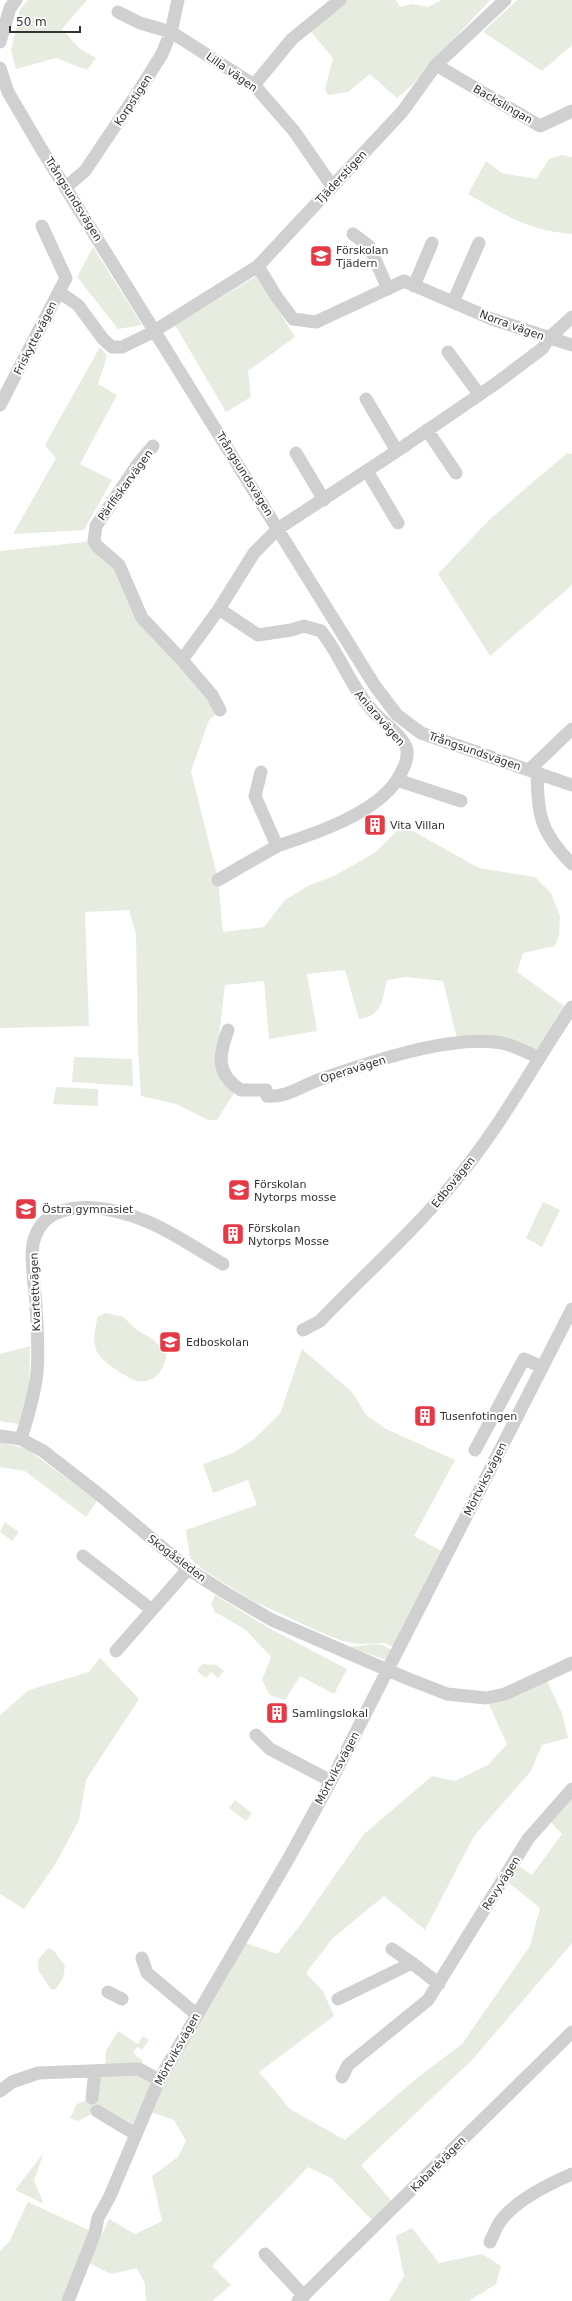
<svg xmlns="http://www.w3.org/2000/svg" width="572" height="2301" font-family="'DejaVu Sans',sans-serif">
<rect width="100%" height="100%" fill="#fff"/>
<path fill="#e6ecdf" d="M28,0H87L62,29L80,49L96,58L87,70L56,58L16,69L11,51L20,9Z
M346,0H396L400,7L411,4L428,7L442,0H490L410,87L397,98L370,74L348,92L328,95L325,89L333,58L311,32Z
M517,0H572V45L542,71L483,32Z
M562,155L572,157V234C530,231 504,215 468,194L486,161L502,173L536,179L549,159Z
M93,247L142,325L118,329L77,277Z
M257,276L295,337L248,371L251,397L226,412L175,325Z
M100,347L107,356L98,384L117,395L80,464L112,480L84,530L13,534L56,458L45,445Z
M567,453L572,454V585L490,656L438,574L490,519Z
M94,541L119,565L137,609L220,710L209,720L191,771L218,880L223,932L264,927L285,900L308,886L336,875L376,852L402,825L479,868L535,877L551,893L560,916L559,935L555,946L523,953L517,972L570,1010L539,1058L517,1047L458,1043L443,981L406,977L387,980C382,1000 383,1016 359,1019L345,970L307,974L317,1031L269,1039L264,981L225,985L216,1062L236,1090L217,1120H208L176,1104L141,1096L138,1049L136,934L129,910L85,912L89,1026L0,1028V551Z
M74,1057L132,1059L133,1086L72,1082Z
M56,1087L98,1089V1106L53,1104Z
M543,1202L560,1210L542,1247L526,1238Z
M106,1313L123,1317L137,1330L154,1340L166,1354C166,1368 154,1385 137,1381C127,1378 101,1361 97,1352C92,1341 95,1328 98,1316Z
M30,1346L29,1392L19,1424L0,1421V1354Z
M302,1349L353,1393L366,1415L386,1429L455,1460L414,1536L447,1554L398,1649L384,1643L359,1644L342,1641L320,1632L251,1600L205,1571L190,1558L186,1530L257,1505L248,1480L213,1493L203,1464L233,1453L253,1440L280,1414Z
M0,1442L27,1449L97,1501L86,1517L25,1471L0,1467Z
M5,1522L19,1532L12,1541L0,1532Z
M215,1595L267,1627L347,1669L334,1694L300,1676L285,1700L270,1695L262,1680L271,1657L246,1630L215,1612L211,1604Z
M375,1644L383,1645L394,1651L389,1661L349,1647Z
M100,1658L139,1699L86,1780L79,1820L56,1863L24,1909L0,1894V1715L29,1690L89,1672Z
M202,1664L217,1665L224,1671L218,1678L211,1672L206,1678L197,1671Z
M545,1676L563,1716L568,1738L542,1745L531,1771L474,1836L425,1930L384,1896L332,1939L306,1973L323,1991L334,2016L259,2072L290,2109L345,2140L417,2078L462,2044L530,1946L540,1908L504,1879L514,1863L532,1875L562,1834L547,1818L572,1795V1943L473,2059L361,2165L393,2203L374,2222L331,2178L308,2167L212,2266L231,2285L212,2301H146L145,2284L137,2268L111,2274L89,2263L109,2219L135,2234L162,2221L152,2176L178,2157L186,2141L174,2120L151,2112L166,2079L246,1943L277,1954L298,1928L364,1834L432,1776L455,1781L488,1765L507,1744L486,1698Z
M235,1800L252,1813L246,1821L229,1808Z
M49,1948L54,1951L65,1966L63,1978L56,1989H51C39,1971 29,1965 49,1948Z
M118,2031L138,2044L143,2036L149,2040L142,2050L137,2047L133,2053L143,2061L139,2069L159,2080L135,2134L97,2111L78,2121L70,2118L77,2104L92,2098L95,2071H105L106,2051Z
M43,2154L34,2181L44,2204L15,2190Z
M28,2202L95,2233L68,2301H0V2251L9,2242Z
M412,2228L439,2263L482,2254L501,2266L496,2284L469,2301H389L404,2276L396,2236Z"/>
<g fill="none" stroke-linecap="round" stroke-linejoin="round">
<path stroke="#d0d0d0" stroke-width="13" d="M118,12L140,23L171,32L254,85L294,131L332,186
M0,42L10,8L16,0
M436,65L540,126L572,111
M0,68L8,92L42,150L375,686L397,715L421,733L572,785
M254,85L292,39L340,0
M66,187L85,171L142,86L162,54L171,32L178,0
M353,234L369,246L388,289
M258,266L276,296L293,319L316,322L404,281L492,319L572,345
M414,286L432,243
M59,292L78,305L103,339L112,347H122L151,333L258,266L402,112L436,65L505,0
M453,302L479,243
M448,352L479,394
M366,399L397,451
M0,405L66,278L42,226
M427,430L456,473
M153,446L138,464L96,526L94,541L97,546L119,565L142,618L182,660L219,609L254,553L279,528L397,451L498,382L543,348L548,339L572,317
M296,453L324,500
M367,471L398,523
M219,609L258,635L291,630L304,626L321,631C341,656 350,686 372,710C380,720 407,739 407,751C408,762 402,771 397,780L461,801
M182,660L212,695L220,710
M529,770L572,729
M261,772L255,796L277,846C314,834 375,814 397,780
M537,772C538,816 540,832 572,864
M218,880L277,846
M228,1030C219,1054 215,1074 241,1090H266L267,1096C287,1098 303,1085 321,1079C370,1062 452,1034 502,1043C515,1046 527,1052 539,1058
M303,1330L320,1321C365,1274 414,1231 455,1181C500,1128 533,1065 572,1007
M0,1436L21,1439L43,1451L101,1496L188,1569L224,1592L272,1620L406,1678L447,1694L486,1698L505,1694L572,1663
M21,1439C26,1422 32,1404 35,1386C40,1362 37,1330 36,1305C35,1287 30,1261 33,1244C43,1193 111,1206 146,1221C173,1232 198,1250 223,1264
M475,1450L524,1359L542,1367
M83,1556L152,1610
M116,1651L188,1569
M256,1735L270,1749L331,1781
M392,1949L412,1963
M142,1958L147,1973L196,2014
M108,1992L122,1999
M338,1999L412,1963L439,1984
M342,2077L348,2065L428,2000L528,1839L572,1789
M0,2091L12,2082L38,2073L139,2069L159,2080
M92,2098L95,2071
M97,2111L135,2134
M490,2242C493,2236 495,2230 498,2225C511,2203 549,2184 572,2174
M265,2254L304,2296
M68,2301L95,2233L98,2218L110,2196L159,2080L290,1856L331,1781L572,1309
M298,2301L572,2032"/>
</g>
<defs>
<g id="school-square" transform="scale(1.15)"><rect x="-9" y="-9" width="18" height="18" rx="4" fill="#e63946" stroke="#fff"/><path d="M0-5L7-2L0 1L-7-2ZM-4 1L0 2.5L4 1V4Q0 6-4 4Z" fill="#fff"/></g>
<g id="building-square" transform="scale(1.15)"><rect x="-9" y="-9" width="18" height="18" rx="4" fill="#e63946" stroke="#fff"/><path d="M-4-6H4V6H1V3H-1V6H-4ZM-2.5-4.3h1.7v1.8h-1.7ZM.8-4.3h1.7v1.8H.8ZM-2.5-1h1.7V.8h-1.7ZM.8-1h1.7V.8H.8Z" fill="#fff"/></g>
</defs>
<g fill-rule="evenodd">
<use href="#school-square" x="321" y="256"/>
<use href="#building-square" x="375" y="825"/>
<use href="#school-square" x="239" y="1190"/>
<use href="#school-square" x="26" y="1209"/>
<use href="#building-square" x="233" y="1234"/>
<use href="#school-square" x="170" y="1342"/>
<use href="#building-square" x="425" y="1416"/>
<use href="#building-square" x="277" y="1713"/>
</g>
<g text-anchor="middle" stroke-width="4" stroke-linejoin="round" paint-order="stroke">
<g font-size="11" fill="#333" stroke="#fff">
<text transform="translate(232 72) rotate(35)" y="4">Lilla vägen</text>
<text transform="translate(133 100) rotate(-57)" y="4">Korpstigen</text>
<text transform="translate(503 104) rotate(30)" y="4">Backslingan</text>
<text transform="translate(341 177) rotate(-47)" y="4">Tjäderstigen</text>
<text transform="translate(74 199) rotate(58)" y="4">Trångsundsvägen</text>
<text transform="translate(512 325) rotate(20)" y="4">Norra vägen</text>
<text transform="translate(35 338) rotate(-63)" y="4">Friskyttevägen</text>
<text transform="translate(245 474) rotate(58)" y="4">Trångsundsvägen</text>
<text transform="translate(125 485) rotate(-54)" y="4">Pärlfiskarvägen</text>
<text transform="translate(380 718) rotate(49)" y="4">Aniaravägen</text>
<text transform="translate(475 751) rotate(19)" y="4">Trångsundsvägen</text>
<text transform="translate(353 1069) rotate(-17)" y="4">Operavägen</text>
<text transform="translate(453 1182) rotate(-51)" y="4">Edbovägen</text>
<text transform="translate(35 1292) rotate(-92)" y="4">Kvartettvägen</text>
<text transform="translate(485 1479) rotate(-63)" y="4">Mörtviksvägen</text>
<text transform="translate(177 1558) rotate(37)" y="4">Skogåsleden</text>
<text transform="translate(337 1768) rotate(-62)" y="4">Mörtviksvägen</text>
<text transform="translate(501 1883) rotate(-58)" y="4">Revyvägen</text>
<text transform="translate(177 2049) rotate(-61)" y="4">Mörtviksvägen</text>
<text transform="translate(438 2164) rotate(-45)" y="4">Kabarévägen</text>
</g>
<g font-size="11" fill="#333" stroke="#fff" text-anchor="start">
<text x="336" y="254">Förskolan<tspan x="336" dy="13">Tjädern</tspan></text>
<text x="390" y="829">Vita Villan</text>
<text x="254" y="1188">Förskolan<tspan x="254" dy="13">Nytorps mosse</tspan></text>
<text x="42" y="1213">Östra gymnasiet</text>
<text x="248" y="1232">Förskolan<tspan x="248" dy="13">Nytorps Mosse</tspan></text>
<text x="186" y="1346">Edboskolan</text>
<text x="440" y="1420">Tusenfotingen</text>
<text x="292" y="1717">Samlingslokal</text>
</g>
</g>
<path d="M10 26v6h70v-6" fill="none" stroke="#333333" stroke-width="2"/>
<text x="16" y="26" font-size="12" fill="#333333" stroke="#ffffff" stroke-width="3" paint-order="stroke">50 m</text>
</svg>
